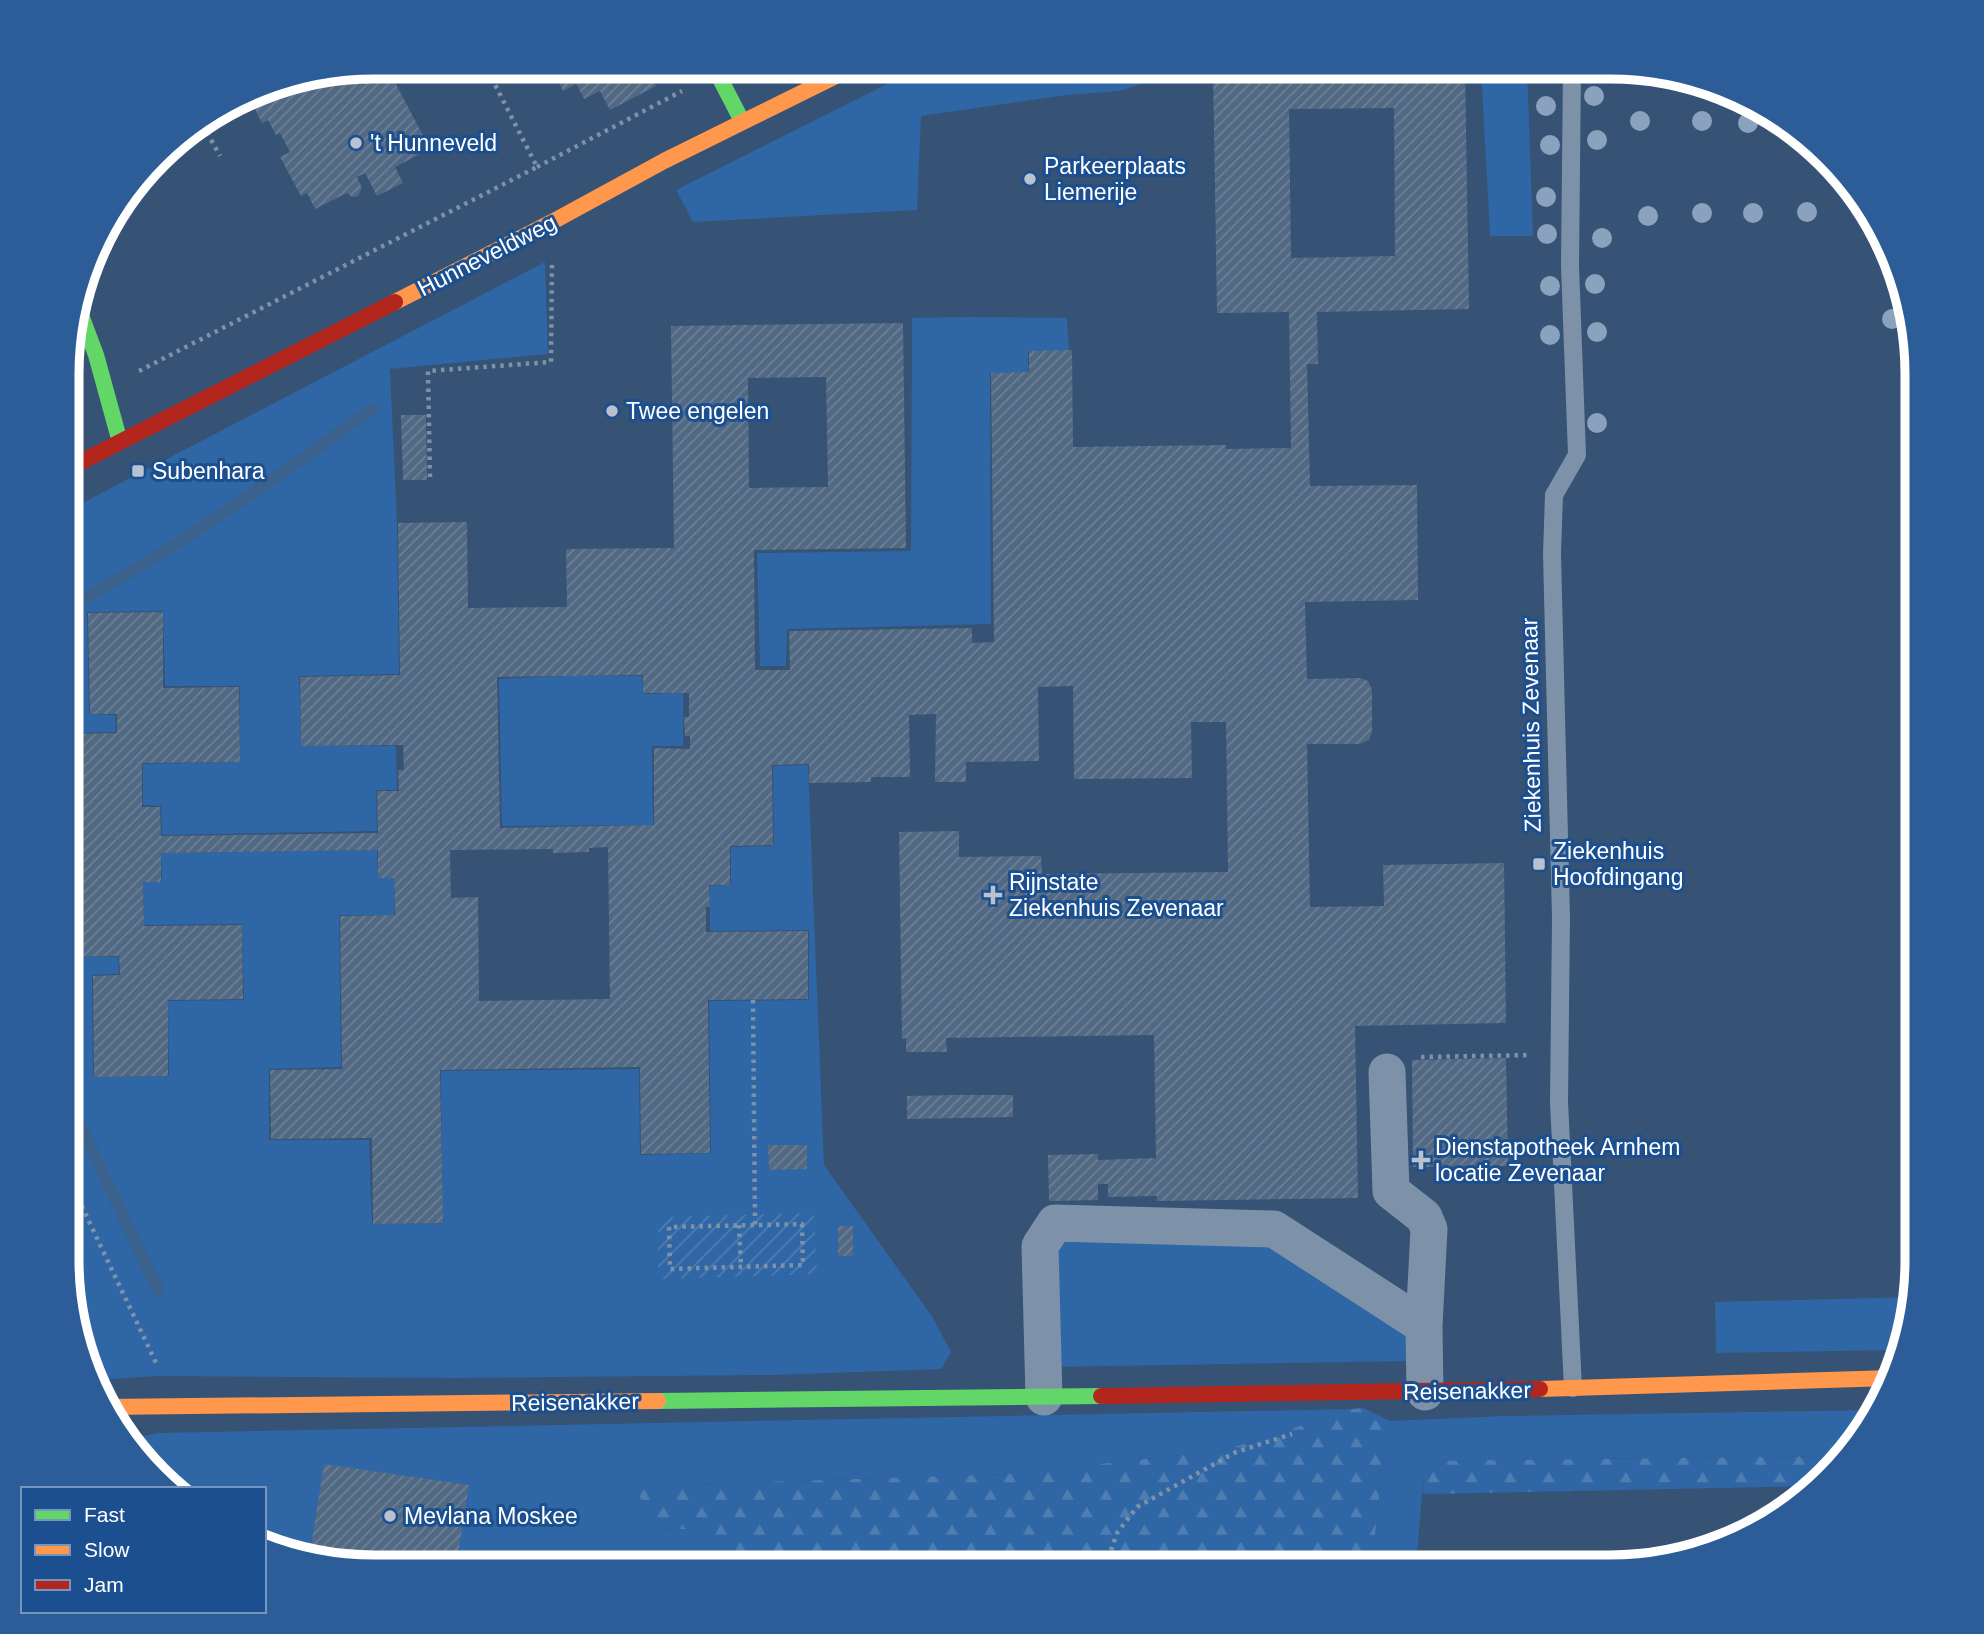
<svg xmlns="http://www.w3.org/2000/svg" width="1984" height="1634" font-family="Arial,sans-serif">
<defs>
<pattern id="forest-firs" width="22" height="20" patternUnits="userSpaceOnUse" patternTransform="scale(1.75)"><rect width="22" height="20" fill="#2f66a5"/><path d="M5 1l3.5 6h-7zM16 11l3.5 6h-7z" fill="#4e7db2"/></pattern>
<pattern id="garden-furrows" width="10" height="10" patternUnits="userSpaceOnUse" patternTransform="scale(1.75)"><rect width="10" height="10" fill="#2f66a5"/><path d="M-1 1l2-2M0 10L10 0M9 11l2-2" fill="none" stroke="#4e7db2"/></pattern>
<pattern id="building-hatch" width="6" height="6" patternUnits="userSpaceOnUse" patternTransform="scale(1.75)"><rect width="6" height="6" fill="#526984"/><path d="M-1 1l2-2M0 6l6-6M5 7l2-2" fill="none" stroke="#6c8096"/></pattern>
</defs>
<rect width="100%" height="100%" fill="#365274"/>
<path fill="#2f66a5" d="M921,67H1164V77L1119,91L1067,95L921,116L917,210L693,222L676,190Z
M1481,67H1527L1533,236H1490Z
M545,262L548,354L390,369L397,523L399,674L299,676L301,746H396L397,790H376L377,831L162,835L161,806L143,805V764L240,762V686H165L163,611L87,612L89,714L115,715L116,732L68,733L69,510Z
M968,317L1067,318L1069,351L1028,352V373H990L991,624L787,629L786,666H760L757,553L911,551L912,318Z
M565,676H642L643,694L683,693V746H652L653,825L502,826L499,679Z
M808,765L824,1165L933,1318L951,1352L941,1369L775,1375L457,1378L157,1376L94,1380L67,1280L68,957H118L119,974L92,975L93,1077L169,1076L168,1001L244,1000L242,924L144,925L143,882H162L161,853L377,850L378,878H394V915H339L341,1067L269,1069V1140H369L372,1224L442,1223L441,1071L639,1069L640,1155L711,1153L709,1001L809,1000V930L710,931V886L731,885V847L774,846L773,766Z
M1262,1235L1409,1329L1410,1361L1055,1367V1254L1061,1245L1069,1240Z
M1912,1297L1898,1350L1716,1353L1715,1302Z
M1352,1409L1225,1450L1009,1474L634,1486L656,1528L700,1530L729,1552L728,1567H354L264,1546V1489H173L157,1478L129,1439L159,1433Z
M1876,1410L1843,1456L1425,1461L1416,1567H1372L1383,1456L1390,1421L1503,1416Z"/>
<path fill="url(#forest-firs)" d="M1363,1408L1390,1421L1383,1456L1372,1567H728L729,1552L700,1530L656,1528L634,1486L1009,1474L1225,1450L1352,1409Z
M1843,1456L1828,1477L1814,1486L1423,1494L1424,1461Z"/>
<path fill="url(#garden-furrows)" d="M814,1213L817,1274L658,1279V1217Z"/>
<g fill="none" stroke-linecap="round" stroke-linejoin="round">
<path stroke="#3b618d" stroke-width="12" d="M69,607C175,550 274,479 372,409
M68,1099L158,1290"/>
</g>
<path fill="url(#building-hatch)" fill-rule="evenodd" d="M374,67H387L430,149L395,167L403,183L377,196L365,173L357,177L362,188L358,196L352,197L347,193L315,209L307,193L301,196L280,157L290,152L280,133L276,135L268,120L262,123L249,98L275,83Z
M587,67H645L656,86L610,110L600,91L584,99L572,75Z
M1213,67H1465L1469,309L1317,312L1318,364H1307L1310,486L1417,485L1418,600L1305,602L1307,679L1360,678L1368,681L1372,690V732L1369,740L1360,744H1307L1310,907L1384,906L1383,865L1504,863L1506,1023L1355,1026L1358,1198L1157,1201V1196L1108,1197V1184H1098V1200L1049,1201L1048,1155L1098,1154V1160L1156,1158L1154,1035L946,1038L947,1052H906V1038L902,1039L899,832L959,831V857L1041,856L1042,874L1228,872L1226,722H1191L1192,778L1074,779L1073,686L1038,687L1039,761L966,762V782H935L936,714L909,715L910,777H871V782L809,783V764L772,765L773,845L730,846V885H709L710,907H706V932L808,931V999L708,1000L710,1153L641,1154L640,1067L440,1070L443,1223L373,1224L372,1138L271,1139L270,1070L342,1069L340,916L395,915L394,878H378V850L161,853V882H143L144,926L242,925L243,999L168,1000V1076L94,1077L93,976L120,975L119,956L68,957V734L117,733V714H90L88,613L163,612V688L239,687L240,762L142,763V807H160L161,836L378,833L377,791H399L398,770H404L403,745L301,746L300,677L400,675L398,523L467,522L468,608L567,607L566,549L674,548L671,326L903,323L906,548L754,550L755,670H790L789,631L972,628V643L994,642L991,373L1029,372V351L1072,350L1073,447L1226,445V449L1291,448L1289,312L1217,313ZM1394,108L1395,256L1291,258L1289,109ZM826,377L828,487L749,488L748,378ZM643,675V693H689V717H684L685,736H690V749L654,748V825L500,828L497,677ZM608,847L610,999L479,1001L478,897L451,898L450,850L553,849V853L589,852V848Z
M569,72L576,84L563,91L557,79Z
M401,415H426L427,480H403Z
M1506,1058L1508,1166L1413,1167L1412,1060Z
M956,1095H1013V1117L907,1119V1096Z
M768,1145H807V1169L769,1170Z
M838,1226H853V1256H838Z
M324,1464L469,1485L456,1567H441L311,1546Z"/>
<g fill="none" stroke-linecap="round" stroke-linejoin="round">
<path stroke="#7d92a8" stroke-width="4.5" stroke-dasharray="3.5 5" stroke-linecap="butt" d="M203,125L220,156
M537,167L682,91
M139,371L537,167L486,67
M430,477L428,371L551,362L552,265
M753,1000L755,1225
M1421,1057L1531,1055
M67,1175L158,1367
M802,1224L803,1265L670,1269L669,1227Z
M739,1225L741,1267
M1109,1567L1110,1553L1117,1533L1137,1507L1236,1452L1292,1434"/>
<path stroke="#7d92a8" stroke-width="18" d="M1572,67L1570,266L1577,455L1554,495L1552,554L1561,918L1559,1102L1573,1388"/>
<path stroke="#7d92a8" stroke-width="37" d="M1387,1072L1391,1191L1424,1217L1429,1229L1424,1326L1425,1392
M1044,1397L1040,1246L1055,1223L1274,1229L1424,1326"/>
<path stroke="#63d668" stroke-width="16" d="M714,67L742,121
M78,307L96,355L120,442
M658,1401L1101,1396"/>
<path stroke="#ff974d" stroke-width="16" d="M395,302L552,222L664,161L854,67
M1540,1389L1891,1378
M106,1407L658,1401"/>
<path stroke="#b3261e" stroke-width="16" d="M69,468L395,302
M1101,1396L1540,1389"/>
</g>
<g fill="#8aa2be">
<circle cx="1594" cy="96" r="10"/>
<circle cx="1546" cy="106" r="10"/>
<circle cx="1640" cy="121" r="10"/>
<circle cx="1702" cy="121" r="10"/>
<circle cx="1748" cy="123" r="10"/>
<circle cx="1597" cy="140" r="10"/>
<circle cx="1550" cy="145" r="10"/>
<circle cx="1546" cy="197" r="10"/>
<circle cx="1807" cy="212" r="10"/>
<circle cx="1702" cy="213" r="10"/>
<circle cx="1753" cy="213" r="10"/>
<circle cx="1648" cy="216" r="10"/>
<circle cx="1547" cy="234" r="10"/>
<circle cx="1602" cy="238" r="10"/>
<circle cx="1595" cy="284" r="10"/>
<circle cx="1550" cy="286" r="10"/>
<circle cx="1892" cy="319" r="10"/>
<circle cx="1597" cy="332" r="10"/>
<circle cx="1550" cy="335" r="10"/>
<circle cx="1597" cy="423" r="10"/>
</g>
<g fill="#b9c2ce" stroke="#1b4f8f" stroke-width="2.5">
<circle cx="356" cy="143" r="7"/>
<circle cx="1030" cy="179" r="7"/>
<circle cx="612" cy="411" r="7"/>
<rect x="131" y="464" width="14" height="14" rx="3.5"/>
<rect x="1532" y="857" width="14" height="14" rx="3.5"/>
<path d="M989.5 884.5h7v7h7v7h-7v7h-7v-7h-7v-7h7z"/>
<path d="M1417.5 1149.5h7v7h7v7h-7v7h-7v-7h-7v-7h7z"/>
<circle cx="390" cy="1516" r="7"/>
</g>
<g text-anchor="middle" stroke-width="6" stroke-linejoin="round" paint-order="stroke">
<g font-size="23" fill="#fff" stroke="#1b4f8f" text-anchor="start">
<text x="370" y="151">'t Hunneveld</text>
<text x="1044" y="174">Parkeerplaats<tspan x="1044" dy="26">Liemerije</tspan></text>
<text x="626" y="419">Twee engelen</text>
<text x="152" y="479">Subenhara</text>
<text x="1553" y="859">Ziekenhuis<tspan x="1553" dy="26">Hoofdingang</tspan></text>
<text x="1009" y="890">Rijnstate<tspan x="1009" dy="26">Ziekenhuis Zevenaar</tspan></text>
<text x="1435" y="1155">Dienstapotheek Arnhem<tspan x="1435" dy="26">locatie Zevenaar</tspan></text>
<text x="404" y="1524">Mevlana Moskee</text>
</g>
<g font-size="23" fill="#fff" stroke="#1b4f8f">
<text transform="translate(487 255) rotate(-27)" y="8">Hunneveldweg</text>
<text transform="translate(1531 725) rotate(-91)" y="8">Ziekenhuis Zevenaar</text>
<text transform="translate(1467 1391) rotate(-1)" y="8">Reisenakker</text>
<text transform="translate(575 1402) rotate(-1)" y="8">Reisenakker</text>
</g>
</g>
<path d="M0 0H1984V1634H0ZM374 79H1610A295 295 0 0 1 1905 374V1260A295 295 0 0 1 1610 1555H374A295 295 0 0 1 79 1260V374A295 295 0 0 1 374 79Z" fill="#2d5d98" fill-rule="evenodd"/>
<path fill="none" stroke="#fff" stroke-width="9" d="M374 79H1610A295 295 0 0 1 1905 374V1260A295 295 0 0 1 1610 1555H374A295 295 0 0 1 79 1260V374A295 295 0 0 1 374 79Z"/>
<rect x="21" y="1487" width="245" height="126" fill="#1b4f8f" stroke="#7695bc" stroke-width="2"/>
<rect x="35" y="1510" width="35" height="10" fill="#63d668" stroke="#7695bc" stroke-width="2"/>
<text x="84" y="1522" font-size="21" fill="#ffffff">Fast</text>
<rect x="35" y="1545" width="35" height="10" fill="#ff974d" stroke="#7695bc" stroke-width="2"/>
<text x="84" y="1557" font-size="21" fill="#ffffff">Slow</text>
<rect x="35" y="1580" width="35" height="10" fill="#b3261e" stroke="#7695bc" stroke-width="2"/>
<text x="84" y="1592" font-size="21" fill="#ffffff">Jam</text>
</svg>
